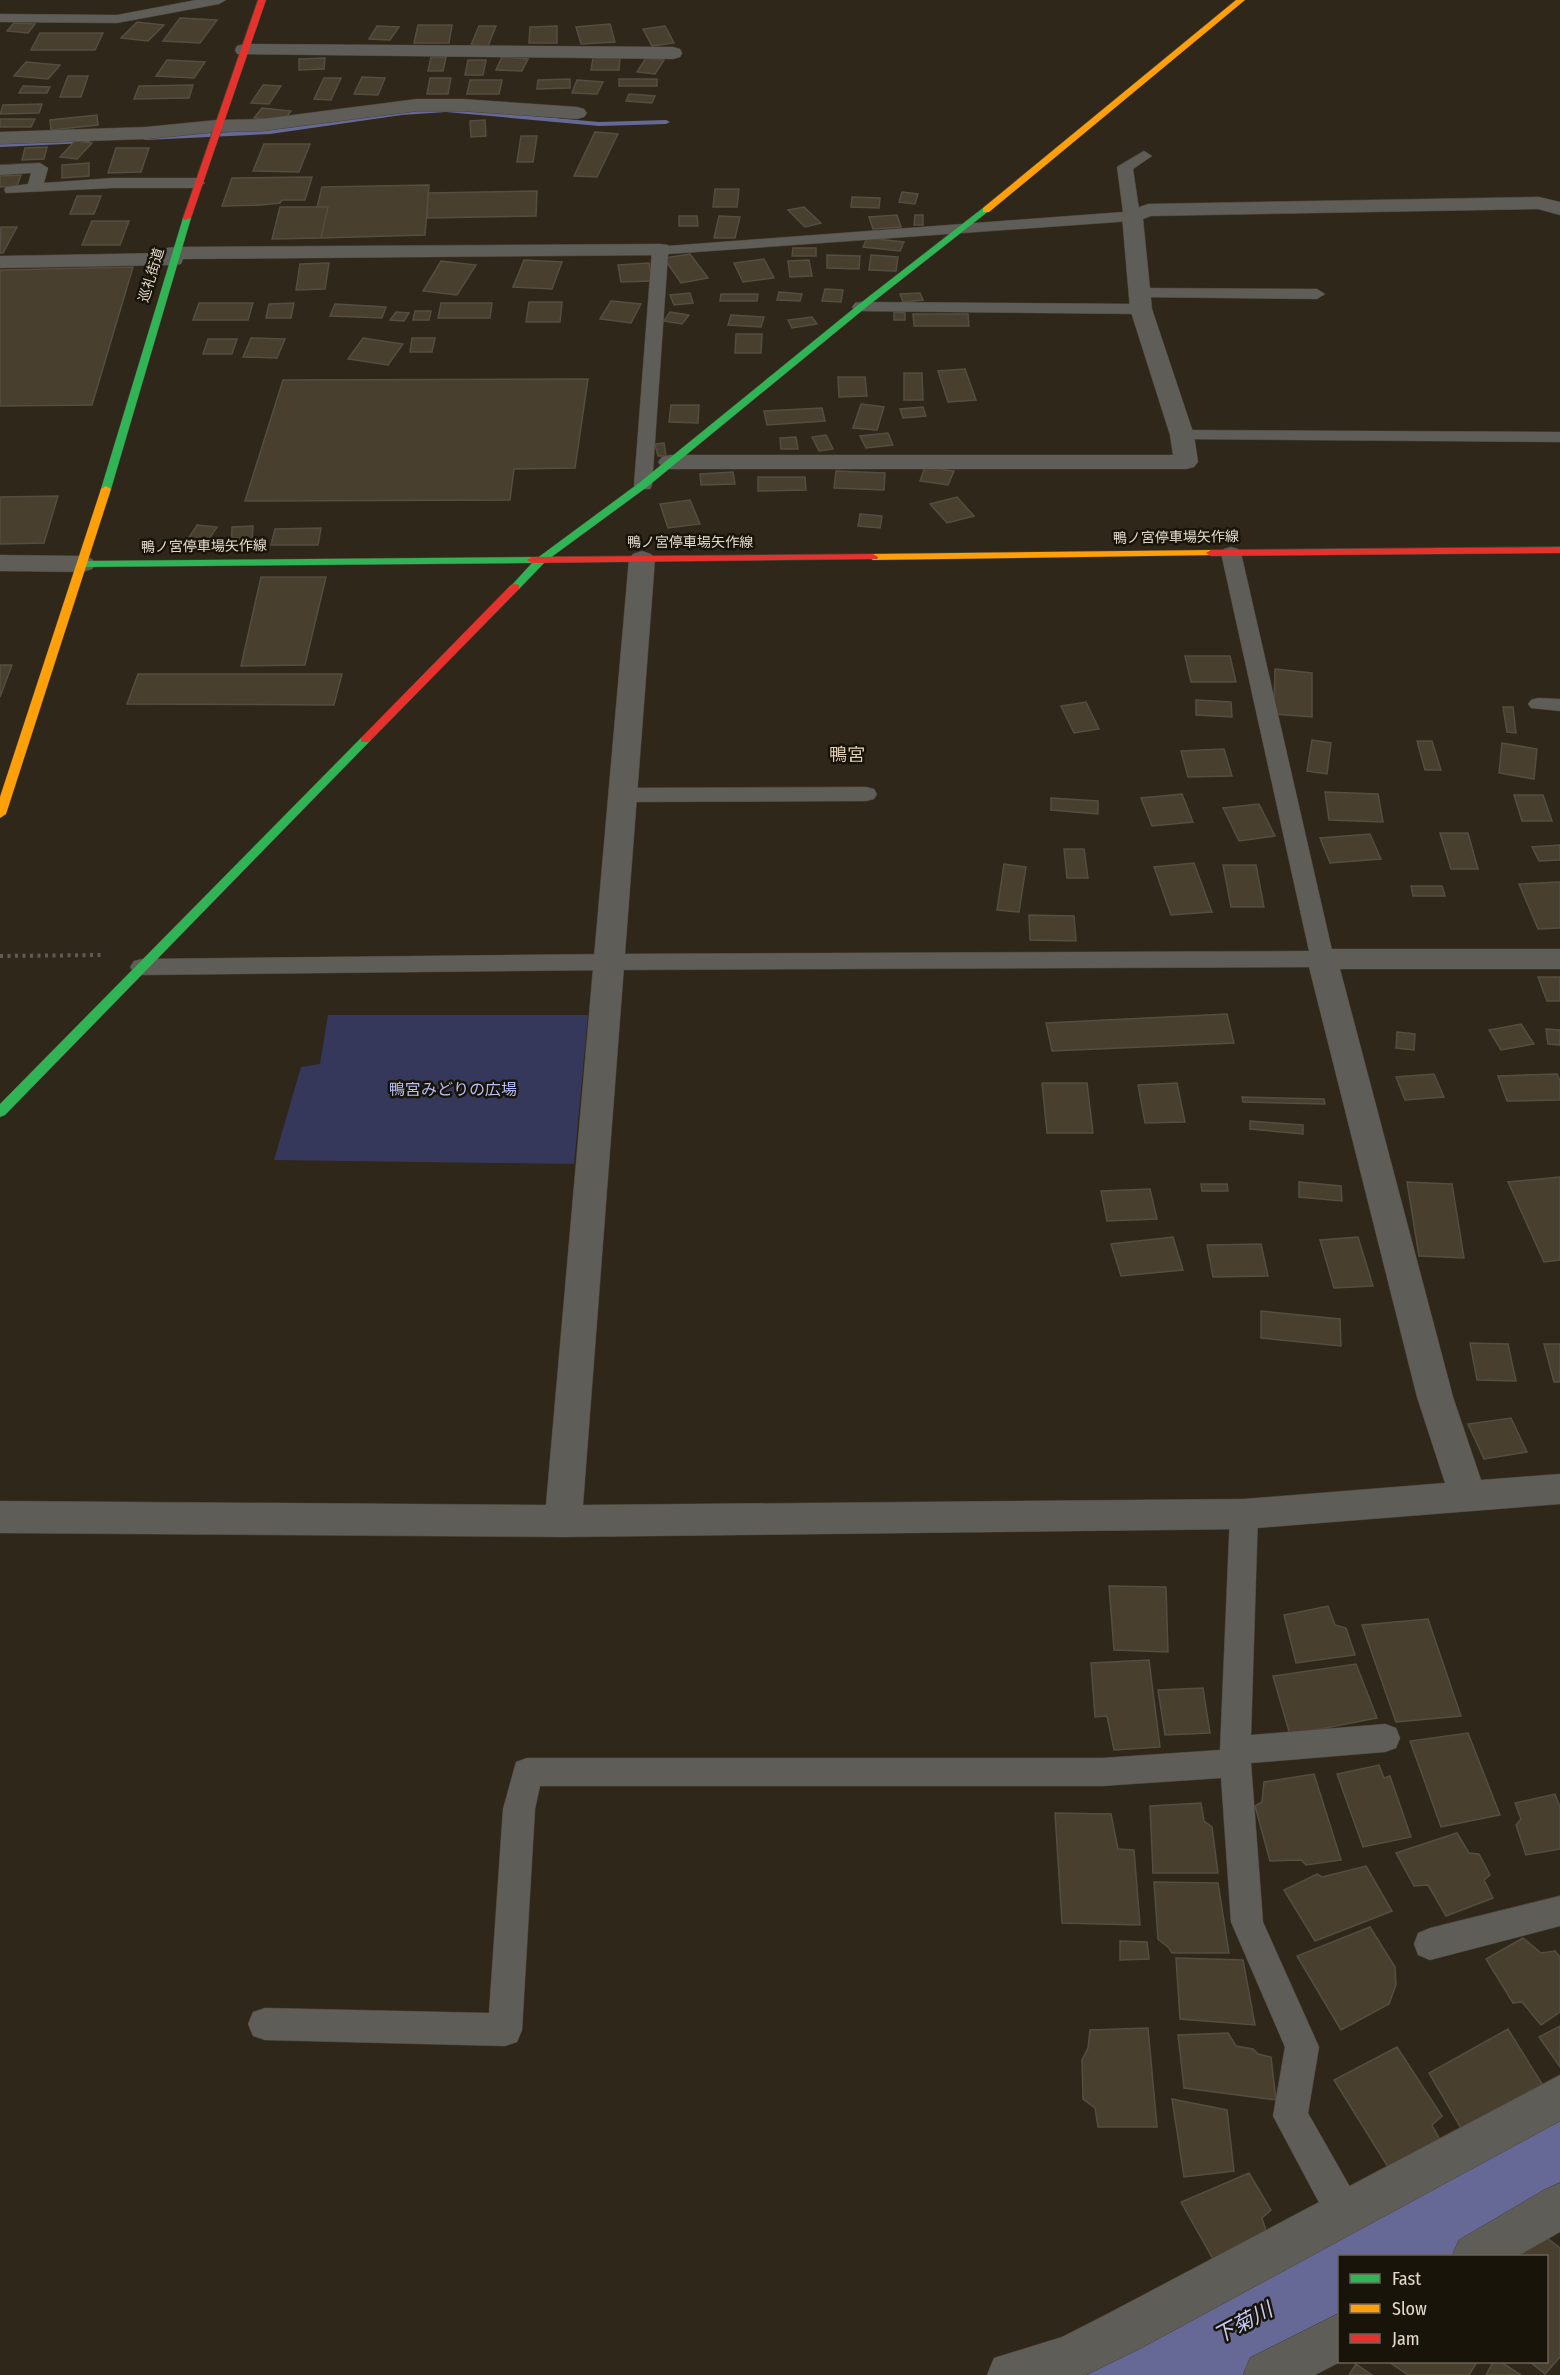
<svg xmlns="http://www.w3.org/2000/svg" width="1560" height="2375" font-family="'Fira Sans Condensed','Noto Sans JP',sans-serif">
<rect width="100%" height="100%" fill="#2f2719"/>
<path fill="#36385b" d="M328,1015H588L574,1164L274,1160L301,1067L320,1064Z"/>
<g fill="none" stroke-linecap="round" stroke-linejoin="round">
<path fill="#666996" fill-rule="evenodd" d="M446,108L599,122L666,120L670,122L666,124L599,126L446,112L402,115L270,134L145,140L141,138L145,136L270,130L402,111Z
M90,139V143H87L0,147V143Z"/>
<path fill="#666996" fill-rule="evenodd" d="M1560,2098V2211L1478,2256H1340V2332L1261,2375H1088L1105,2334L1300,2231L1326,2221L1328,2217L1522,2114Z"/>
</g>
<path fill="#483f2e" stroke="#544e42" stroke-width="1.5" d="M180,18L217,20L200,43L163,41Z
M137,22L164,25L148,41L121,38Z
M14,23L35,24L28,33L7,31Z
M610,24L615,42L581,44L576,27Z
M418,25H452L449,43H414Z
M377,26L399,27L390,40L369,39Z
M479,26H496L488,46L471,45Z
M557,26V43H529L530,27Z
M665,26L674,43L652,46L643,29Z
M40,33H103L95,50H31Z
M431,57H446L443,71H428Z
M502,57L528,59L522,71L496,70Z
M325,58L324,69L299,70V59Z
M593,58H620L619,70H591Z
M646,58L664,60L655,74L637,72Z
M167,60L205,62L194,78L156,76Z
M468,60H486L483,75H465Z
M26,62L60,65L48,79L14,76Z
M68,76H88L81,97H60Z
M362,77L385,78L378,95L354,94Z
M324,78H341L331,100L314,99Z
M430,78H451L448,94H427Z
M570,79V88L537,89L538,80Z
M619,79H657V86H619Z
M470,80H502L499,94H467Z
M577,80L603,82L597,94L572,93Z
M193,85L189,98L134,99L139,86Z
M263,85L281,86L269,104L251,103Z
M23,86L50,87L47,93H19Z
M629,94L655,96L652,103L626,101Z
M42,104L39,113L0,114L3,105Z
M262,108L291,111L283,121L254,118Z
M97,115L98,125L51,130L50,120Z
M0,119H35L31,127H0Z
M485,120L486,136L471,137L470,121Z
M595,132L618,134L597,177L574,176Z
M521,136H537L533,162H517Z
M75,141L92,143L77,159L60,157Z
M264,144H310L299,172L253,171Z
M47,147L44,159L22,160L25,148Z
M116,148H149L141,172L108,173Z
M89,163V176L62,178V165Z
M21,175L17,186L0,187V176Z
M312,177L305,200H282L280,203L261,205L222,206L232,178Z
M429,185L425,235L321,238L328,207H317L322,187Z
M715,189H739L737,207H713Z
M537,191L536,216L427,218L428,193Z
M902,192L918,194L915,204L899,202Z
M77,196H101L94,214H70Z
M852,197L880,198L879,208L851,207Z
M280,207H328L321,238L272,239Z
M804,207L821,223L805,227L788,210Z
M897,215L901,227L873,229L869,217Z
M915,215H923V225H914Z
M679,216H697L698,226H679Z
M719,216L740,217L735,238H714Z
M92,221H129L120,245H82Z
M1,227H17L3,253H0Z
M867,238L904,242L900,251L863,247Z
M793,248H816V256H792Z
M690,254L708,278L681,283L664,258Z
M827,255L860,256L859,269L827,268Z
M871,255L898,257L896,271L869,270Z
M764,259L774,278L743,282L734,263Z
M524,260L562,262L552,289L513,287Z
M809,260L812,276L790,277L788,261Z
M441,261L476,265L457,295L423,291Z
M329,263L325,289L296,290L300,264Z
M649,263L652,281L621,282L618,265Z
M133,267L92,405L0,406V270Z
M825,289L843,290L841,302L822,301Z
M779,292L802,294L800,301L777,300Z
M690,293L693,303L674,305L670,295Z
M920,293L923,300L903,302L900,294Z
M721,294H758L757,301H720Z
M611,301L641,304L631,323L600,319Z
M529,302H562L560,322H526Z
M199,303H253L248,320H193Z
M294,303L291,318H266L269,304Z
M441,303H492L490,318H438Z
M335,304L386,307L382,318L330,316Z
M415,311H431L429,320H413Z
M396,312L409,313L404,321L390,320Z
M670,312L689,315L682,324L664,321Z
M894,312L905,313V320H894Z
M913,314H968L969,326H914Z
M731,315L764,317L761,327L728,325Z
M812,317L817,324L792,328L788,320Z
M736,334H762L761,353H735Z
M251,338L285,339L277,358L243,357Z
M363,338L403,344L388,365L348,359Z
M412,338H435L432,352H410Z
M208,339H237L232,354H203Z
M965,369L976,400L948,402L938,371Z
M904,373H922L923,400H904Z
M838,377H865L867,396L839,397Z
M588,379L575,468L514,469L510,500L245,501L283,380Z
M861,404L884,407L877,430L853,428Z
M671,405H699L698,423L669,422Z
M923,407L926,416L903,418L900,409Z
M822,408L825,421L767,425L764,411Z
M888,433L893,445L866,448L860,436Z
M826,435L833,449L819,451L812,437Z
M796,437L798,449H781L780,438Z
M664,443L666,456H658L655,444Z
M925,467L954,471L948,485L920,481Z
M836,471L885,473L884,490L834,488Z
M733,472L735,484L701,485L700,474Z
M758,477H805L806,490L758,491Z
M58,496L44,543L0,544V497Z
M957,497L974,516L947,523L930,504Z
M690,500L700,524L668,528L660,504Z
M860,514L882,516L880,528L858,526Z
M197,525L217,527L207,542L188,539Z
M253,526L252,543L231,544L232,527Z
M321,528L318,545H271L275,529Z
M261,577H326L305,665L241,666Z
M1185,656H1230L1236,682H1191Z
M0,665H12L0,697Z
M1275,669L1312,673V717L1274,714Z
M138,674H342L334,705L127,704Z
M1196,700L1231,702L1232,717L1196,715Z
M1086,702L1099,729L1074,733L1061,706Z
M1503,707H1513L1516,733L1507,732Z
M1312,740L1331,743L1327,774L1307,771Z
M1417,741H1432L1441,770H1425Z
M1502,743L1537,749L1534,779L1499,773Z
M1224,749L1232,776L1188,777L1181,751Z
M1325,792L1378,794L1383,822L1329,820Z
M1182,794L1193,822L1152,826L1141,798Z
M1514,795H1543L1552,821H1522Z
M1051,798L1098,801V814L1051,810Z
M1259,804L1275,836L1239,841L1223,808Z
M1440,833H1468L1478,869H1451Z
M1370,834L1381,859L1330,863L1320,838Z
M1560,845V860L1539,861L1532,847Z
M1064,849H1084L1088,878H1067Z
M1194,863L1212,912L1171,915L1154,867Z
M1004,864L1026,867L1019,912L997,910Z
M1223,865H1256L1264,907H1231Z
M1560,882V928L1538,929L1519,884Z
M1411,886H1442L1445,896H1413Z
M1029,915L1074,916L1076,941L1030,940Z
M1538,977H1560V1001H1547Z
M1227,1014L1234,1043L1052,1051L1046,1023Z
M1521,1024L1534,1044L1501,1050L1489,1030Z
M1546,1029L1560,1030V1045L1548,1044Z
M1397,1032L1415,1034L1414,1050L1396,1048Z
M1434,1074L1444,1097L1405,1100L1396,1077Z
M1557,1074L1560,1081V1100L1507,1101L1498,1076Z
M1042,1083H1087L1093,1133H1047Z
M1177,1083L1185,1122L1145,1123L1138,1085Z
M1242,1097L1324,1099L1325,1104L1243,1102Z
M1250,1121L1303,1125V1134L1250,1129Z
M1560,1177V1260L1544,1262L1508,1182Z
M1299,1182L1341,1186L1342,1201L1299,1197Z
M1407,1182L1452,1184L1464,1258L1419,1256Z
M1201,1184H1227L1228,1191H1202Z
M1150,1189L1157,1219L1107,1221L1101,1191Z
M1173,1237L1183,1270L1121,1276L1111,1244Z
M1358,1237L1373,1286L1334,1288L1320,1240Z
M1261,1244L1268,1276L1213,1277L1207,1245Z
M1261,1311L1340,1319L1341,1346L1261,1338Z
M1470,1343L1508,1344L1516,1381L1477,1380Z
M1544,1344H1560V1382H1554Z
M1511,1418L1527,1452L1484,1459L1468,1424Z
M1109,1586L1166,1587L1168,1652L1114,1650Z
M1328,1606L1335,1625L1346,1628L1355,1655L1296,1663L1284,1615Z
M1428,1619L1461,1716L1396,1722L1362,1625Z
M1149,1660L1160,1747L1114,1750L1107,1716L1095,1717L1091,1663Z
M1356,1664L1377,1718L1290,1735L1273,1676Z
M1203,1688L1210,1733L1165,1735L1158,1690Z
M1468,1733L1500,1815L1441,1827L1410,1741Z
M1379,1765L1384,1778L1390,1776L1411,1837L1363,1847L1337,1774Z
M1314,1774L1341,1860L1306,1865L1301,1860L1270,1861L1255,1806L1262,1802L1264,1782Z
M1555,1794L1560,1807V1849L1526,1855L1516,1825L1521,1819L1515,1803Z
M1201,1803L1204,1821L1212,1827L1218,1873H1153L1150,1806Z
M1055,1813L1111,1814L1118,1849L1134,1850L1140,1925L1062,1923Z
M1457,1833L1469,1853L1479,1854L1490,1875L1484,1880L1493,1898L1446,1916L1428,1885L1414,1886L1396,1853Z
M1366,1866L1392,1911L1315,1941L1284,1890L1317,1874L1322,1877Z
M1154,1882L1218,1883L1229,1953H1172L1169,1948L1158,1939Z
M1370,1927L1395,1967L1396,1985L1389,2004L1341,2030L1297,1956Z
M1523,1938L1541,1953L1555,1951L1560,1957V2012L1541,2025L1522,2002L1513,2003L1486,1959Z
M1120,1941L1147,1942L1149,1959L1120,1960Z
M1176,1958L1243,1960L1255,2025L1180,2019Z
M1560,2026V2067L1539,2037Z
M1148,2028L1157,2127H1098L1095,2108L1083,2099L1082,2060L1088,2048L1090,2030Z
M1508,2029L1547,2092L1465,2135L1429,2073Z
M1228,2033L1236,2046L1253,2049L1258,2054L1271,2057L1276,2100L1184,2088L1178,2035Z
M1397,2047L1442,2116L1432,2125L1445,2149L1393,2175L1334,2080Z
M1172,2099L1227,2110L1234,2171L1184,2177Z
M1249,2173L1271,2210L1262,2218L1266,2231L1213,2259L1181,2202Z
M1538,2231L1560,2248V2357L1545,2374L1530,2362H1546V2256H1495Z
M1389,2362H1477L1469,2375H1408Z
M1493,2362H1501L1521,2375H1486Z
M1356,2364L1372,2375H1349Z"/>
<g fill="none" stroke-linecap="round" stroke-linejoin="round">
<g stroke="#4a4337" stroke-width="1">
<path id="lane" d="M196,0H226L219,4L117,23L0,22V14L117,15Z
M1144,151L1152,156L1133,169L1140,216L1132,221L668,254L652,485L650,489H636L634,485L652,250L654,247L1123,212L1117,167Z
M40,163L48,168L44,183L113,178H197L205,183L197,188H113L6,193L4,190L6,187L28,184L31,173L0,175V165Z
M1140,288L1317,289L1325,294L1317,299L1134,297L1132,293L1134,289Z
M861,302L1141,304L1147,305L1150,309L1147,313L1141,314L855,311L852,307L855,303Z
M1182,430L1560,432V442L1176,439L1173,435L1176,431Z
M1231,547L1238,549L1241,553L1334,959L1330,965L1322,967L609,970L142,975L134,973L130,967L134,961L142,959L609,954L1309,951L1221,553L1224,549Z
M1538,698L1560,699V711L1531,708L1528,704L1531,700Z
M866,787L874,789L877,794L874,799L866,801L622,802L614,800L611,795L614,790L622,788Z
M1244,1502L1254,1506L1258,1514L1251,1735L1385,1724L1396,1728L1400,1738L1396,1748L1385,1752L1251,1763L1263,1922L1319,2047L1308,2113L1358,2201L1363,2214L1358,2227L1345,2232L1332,2227L1273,2116L1285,2047L1231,1922L1221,1778L1102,1786H540L535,1809L522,2030L517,2042L505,2046L265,2040L253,2036L248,2024L253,2012L265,2008L489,2013L503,1809L516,1762L527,1758H1102L1220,1750L1230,1514L1234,1506Z
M1560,1896V1926L1430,1960L1418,1955L1414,1944L1418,1933L1430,1928Z"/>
</g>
<g stroke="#4a4337" stroke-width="1">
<path id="street" d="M244,44L673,47L680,49L682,53L680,57L673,59L237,54L235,50L237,46Z
M417,99H462L577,107L584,109L587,113L584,117L577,119L462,111H417L262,131L217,132L146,139L0,144V132L146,127L217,120L262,119Z
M1539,197L1560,202V215L1538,209L1151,216L1143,219L1152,309L1194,435L1198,462L1194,467L1186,469H670L662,467L658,462L662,457L670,455H1173L1170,435L1130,309L1122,216L1125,212L1148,204Z
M660,244L668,245L671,250L668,255L183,259L181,264L173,265L0,268V256L165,253L167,248L175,247Z
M642,551L651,554L655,559L583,1505L1244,1499L1445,1483L1417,1397L1307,959L1311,952L1322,949H1560V969H1340L1453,1397L1481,1480L1560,1474V1504L1244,1529L563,1537L0,1533V1501L546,1505L629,559L633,554Z
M0,555L83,556L92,559L96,564L92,569L83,572L0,571Z
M1560,2075V2121L1143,2347L1086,2375H987L994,2358L1062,2337L1109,2313Z
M1560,2183V2232L1518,2256H1452L1459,2240L1544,2190Z
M1340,2313V2362L1315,2375H1243L1250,2358Z"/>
</g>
<g stroke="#4a4337" stroke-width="1">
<path id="fast" d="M983,208L990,210L864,309L647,487L546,561L519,589L515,590L510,587L532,563L83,567L78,564L83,561L532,557L536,559L639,483L858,305Z
M187,215L191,218L111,489L110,491H102L101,489L183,218Z
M365,737L371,740L369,742L5,1115L0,1117V1104L361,738Z"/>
</g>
<g stroke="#4a4337" stroke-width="1">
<path id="slow" d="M1236,0H1245L989,212H983V208Z
M106,486L111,489L6,814L0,818V797L101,489Z
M1211,550L1215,551V555L873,560L868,557L873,554Z"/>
</g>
<g stroke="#4a4337" stroke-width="1">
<path id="jam" d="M258,0H266L191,218L184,220L183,218Z
M1560,547V553L1211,556L1206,553L1211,550Z
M873,554L878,557L877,559L532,563L527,560L532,557Z
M515,584L519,585V589L369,742H361V738L511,585Z"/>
</g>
<path stroke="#5f5c55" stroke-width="4" stroke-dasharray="3 4.5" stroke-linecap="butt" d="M0,956L102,955"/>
<use href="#lane" fill="#5f5d57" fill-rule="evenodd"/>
<use href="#street" fill="#5f5d57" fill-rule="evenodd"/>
<use href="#fast" fill="#30b455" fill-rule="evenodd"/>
<use href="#slow" fill="#ff9f0a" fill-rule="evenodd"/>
<use href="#jam" fill="#e5322d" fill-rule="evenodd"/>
</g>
<g text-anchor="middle" stroke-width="5" stroke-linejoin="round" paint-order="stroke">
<g font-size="14" fill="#e3dacc" stroke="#191409">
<text transform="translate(151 275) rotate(-73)" y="5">巡礼街道</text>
<text transform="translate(1176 537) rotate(-1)" y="5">鴨ノ宮停車場矢作線</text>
<text x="690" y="547">鴨ノ宮停車場矢作線</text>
<text transform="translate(204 546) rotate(-1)" y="5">鴨ノ宮停車場矢作線</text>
</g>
<g font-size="16" fill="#b6befa" stroke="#191409">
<text x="453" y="1095">鴨宮みどりの広場</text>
</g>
<g font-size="18" fill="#e2d1b4" stroke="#191409">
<text x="847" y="761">鴨宮</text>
</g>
<g font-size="21" font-style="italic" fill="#c4caf8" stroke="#191409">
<text transform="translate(1243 2323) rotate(-28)" y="7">下菊川</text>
</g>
</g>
<rect x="1338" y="2255" width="210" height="108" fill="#191409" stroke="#6a6357" stroke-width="1.5"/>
<rect x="1350" y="2274" width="30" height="9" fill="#30b455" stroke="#6a6357" stroke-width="1.5"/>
<text x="1392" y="2285" font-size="18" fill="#e3dacc">Fast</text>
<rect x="1350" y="2304" width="30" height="9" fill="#ff9f0a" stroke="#6a6357" stroke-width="1.5"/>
<text x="1392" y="2315" font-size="18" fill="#e3dacc">Slow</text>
<rect x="1350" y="2334" width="30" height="9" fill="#e5322d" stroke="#6a6357" stroke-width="1.5"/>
<text x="1392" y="2345" font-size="18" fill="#e3dacc">Jam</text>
</svg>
